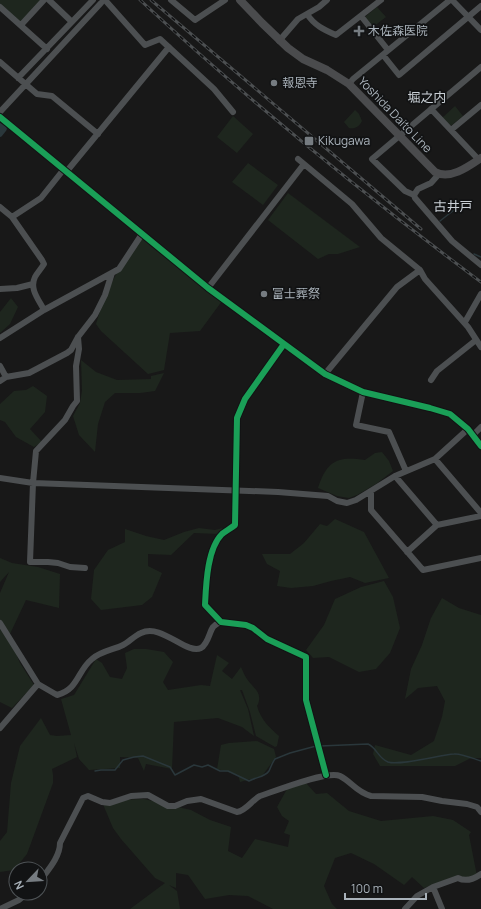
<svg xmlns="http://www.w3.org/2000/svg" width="481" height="909" font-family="Manrope,'Noto Sans JP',sans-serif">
<rect width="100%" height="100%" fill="#181818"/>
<path fill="#1e261e" d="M0,0H41L21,21H19L0,4Z
M377,7L386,17L373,27L365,18L366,16Z
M455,106L463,116L452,125H450L442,118Z
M355,110L359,114L362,121C359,127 355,129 349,128L344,122Z
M233,116L253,134L237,153L217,137Z
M248,163L278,185L263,205L232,182Z
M288,193L360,247L338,254H329L318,259L268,220Z
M140,237L222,301L200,331L170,333L164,370L148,374L101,331L96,324L105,295L119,269Z
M11,298L18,307L10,324L0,333V312Z
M81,360L96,372L117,380L151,379V376L164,373L155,391L140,393H115L105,402L98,424L95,452L79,435L73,416L80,403L82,391Z
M33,386L47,396L45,412L30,429L42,442L34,447L16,437L5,422L0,420V404L14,391L26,390Z
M382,452L389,461L393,471L376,484L357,495L349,498L337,496L318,488C327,460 338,456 365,460L375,453Z
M335,519L364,532L389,578L365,583L350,577L331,581L313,586L291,588L277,586L280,571L267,564L262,554H290L304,543L320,524L327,526Z
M199,528L215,530L223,528L218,534L194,533L171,555L148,554V566L162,573L152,597L142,605L101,610L91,599L94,570L108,550L125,542V529L146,536L164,540L184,532Z
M0,558L12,563L38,567L60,574L59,608L26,600L9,636L20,663L34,685L12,708L0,702V593L9,572L0,582Z
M384,581L393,597L400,628L390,653L376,669L359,672L329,657L313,658L306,650L324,625L335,599L361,587Z
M442,598L459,608L481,615V758H471L455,766H380L373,754L375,745L411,755L434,741L442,717L445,701L437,686L418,688L405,699L411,669L422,645L431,618Z
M134,649H146L164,652L173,662L163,682L168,690L201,685L210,686L217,655L229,663L222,671L232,679L241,667C243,671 244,675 247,679C253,688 264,693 257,706C261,720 269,727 279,736L277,746L275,747L256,736L250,712L242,690H240L248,709L254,736L242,727L218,718L174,722L172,769L146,764L144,771L138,758L120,757V768L89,770L79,759L74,743L77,757L52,769L53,775V783L27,854L14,870L0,872V841L7,832L11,783L20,746L41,718L50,735L57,736L71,735L61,699L74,695L96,659L102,663L110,677L122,679L127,668L125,653Z
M257,741L274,749L276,757L262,776L240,782L238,775L217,769L221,745L229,743Z
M306,783L316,794L327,793L349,811L381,821L433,816L453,820L471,832L469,835L477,876L464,878L459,875L424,888L412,877L404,885L374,864L351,853L335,858L324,886L332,904L337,909H273L248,896L229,895L205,899L188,875L176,873V888L169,885L177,891L180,909H130L165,883L155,878L121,839L113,828L102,802L115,800L144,799L191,810L210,820L231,827L228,851L242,858L255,839L288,847L290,835L284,833L289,821L282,816L277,807L287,789Z"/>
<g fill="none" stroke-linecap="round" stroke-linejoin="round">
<path stroke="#2a373b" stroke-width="1.5" d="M440,221L459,206
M474,254L481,257
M320,746L368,744C377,748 378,758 388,762C400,766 440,755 454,754C461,753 474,759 481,761
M95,771L101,770H115L123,760L134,757L143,756L170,767L175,775L194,765L202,767L208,765L220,771H228L249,781C256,777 265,777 269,771C271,767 272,763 275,759L290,753L316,746"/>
<path stroke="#2a373b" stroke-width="5.5" d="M0,126L4,129L0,134"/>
<path stroke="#4c4f51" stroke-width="6" d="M49,0L72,22
M105,0L145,45L160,39L214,89L233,112
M171,0L195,20L225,0
M452,0L481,30
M0,7L47,49
M307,14C314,25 324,30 336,35L381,0
M361,16L388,50
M21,25L44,0
M279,41L298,19L319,7L327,0
M383,55L399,75L481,6
M0,62L37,94L52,96L98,134
M18,78L93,0
M349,84L353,79L450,0
M431,109L479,160
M0,112L101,3
M0,117L208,288L325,374L363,392L430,408L450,414L468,429L481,446
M451,130L481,105
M298,159L352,204L381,238L420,270L425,279L468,327L481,347
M67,171L169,47
M439,174L431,183L418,189L414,195L415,198L452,241L481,265
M414,195L405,191L372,159L481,67
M0,207L12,217L42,260L44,264C41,269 37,273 35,277C29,289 39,300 44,310
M12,217L41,198L64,169
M208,288L304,164
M0,289L17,288L33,284
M465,322L481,294
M78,337L79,349L76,366L77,401L73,406L65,420L36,451L33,483L30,562H48L58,563L70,567L85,568
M0,338L44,310L119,269L142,234
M284,344L245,399L237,418L235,525C231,528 226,531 222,534C207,549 206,585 205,605L221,622L246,625L253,628L267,639L306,657V700L326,775
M0,366L6,377
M325,374L397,287L420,270
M431,380L437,371L476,340
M0,381L6,377L29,373L67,353L71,350L78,337L95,315L105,295L112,273
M363,392L356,425L389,432L406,471
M473,435L481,427
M435,459L481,513
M395,476L437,525L407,552
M0,478L33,483L278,492L328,496L337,501L347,503L356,500L395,476L435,459L468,429
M371,491V510L423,570L481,558
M437,525L481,516
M0,623L38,684L57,695C79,689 77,671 92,659C101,651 113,650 123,645C129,642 134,636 141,633C162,623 186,655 201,648C208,644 209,633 213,627C215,625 218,623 221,622
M0,728L38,684
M40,881C48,870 60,857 60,843L83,798L88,796L102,802L110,803L131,796L148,795L168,806H175L187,801L201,799L237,812C246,811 252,800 260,796C275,791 328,770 340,776C352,782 356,792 371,796L422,797L442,801L467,804L477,807L481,812
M433,887L442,909
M0,909L19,900L28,893
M405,909L417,896L433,887L458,878C466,882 474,879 481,874"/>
<path stroke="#4a4b4d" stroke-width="8" d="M240,0L262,23L288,48L303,59L327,70L349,84L435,172C450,180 468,167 481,158"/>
<g stroke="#4c4f51" stroke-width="3">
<path id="rail" d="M140,0C248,100 363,194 481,282
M151,0L421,229"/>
</g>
<use href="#rail" stroke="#121314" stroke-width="1.5" stroke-dasharray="4.5" stroke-linecap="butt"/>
<g stroke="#121314" stroke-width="8">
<path id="cycleway" d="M0,117L208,288L325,374L363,392L430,408L450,414L468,429L481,446
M284,344L245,399L237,418L235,525C231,528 226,531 222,534C207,549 206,585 205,605L221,622L246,625L253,628L267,639L306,657V700L326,775"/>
</g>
<use href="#cycleway" stroke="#1a9f57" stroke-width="6"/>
</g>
<g fill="#767c81" stroke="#121314" stroke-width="1.5">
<path d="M357 25h4v4h4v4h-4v4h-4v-4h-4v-4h4z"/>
<circle cx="274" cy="83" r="4"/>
<rect x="304" y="136" width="10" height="10" rx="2"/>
<circle cx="264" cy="294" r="4"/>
</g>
<g text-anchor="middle" stroke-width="3.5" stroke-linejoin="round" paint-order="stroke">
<g font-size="12" fill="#a9b2ba" stroke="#121314" text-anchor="start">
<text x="368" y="35">木佐森医院</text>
<text x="282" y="87">報恩寺</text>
<text x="318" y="145">Kikugawa</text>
<text x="272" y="298">富士葬祭</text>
</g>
<g font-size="12" fill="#a9b2ba" stroke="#121314">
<text transform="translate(395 115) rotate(46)" y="4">Yoshida Daito Line</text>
</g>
<g font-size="13" fill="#cad0d6" stroke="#121314">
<text x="427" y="102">堀之内</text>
<text x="453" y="211">古井戸</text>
</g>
</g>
<g transform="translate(28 881) rotate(245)"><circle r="19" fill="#121314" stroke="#4e5356"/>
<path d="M0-3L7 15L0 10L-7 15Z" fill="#767c81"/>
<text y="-6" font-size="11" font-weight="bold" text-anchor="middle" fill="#a9b2ba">N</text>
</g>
<path d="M345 893v6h81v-6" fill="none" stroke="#a9b2ba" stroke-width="2"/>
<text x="351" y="893" font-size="12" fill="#a9b2ba" stroke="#121314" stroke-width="3" paint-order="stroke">100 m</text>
</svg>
